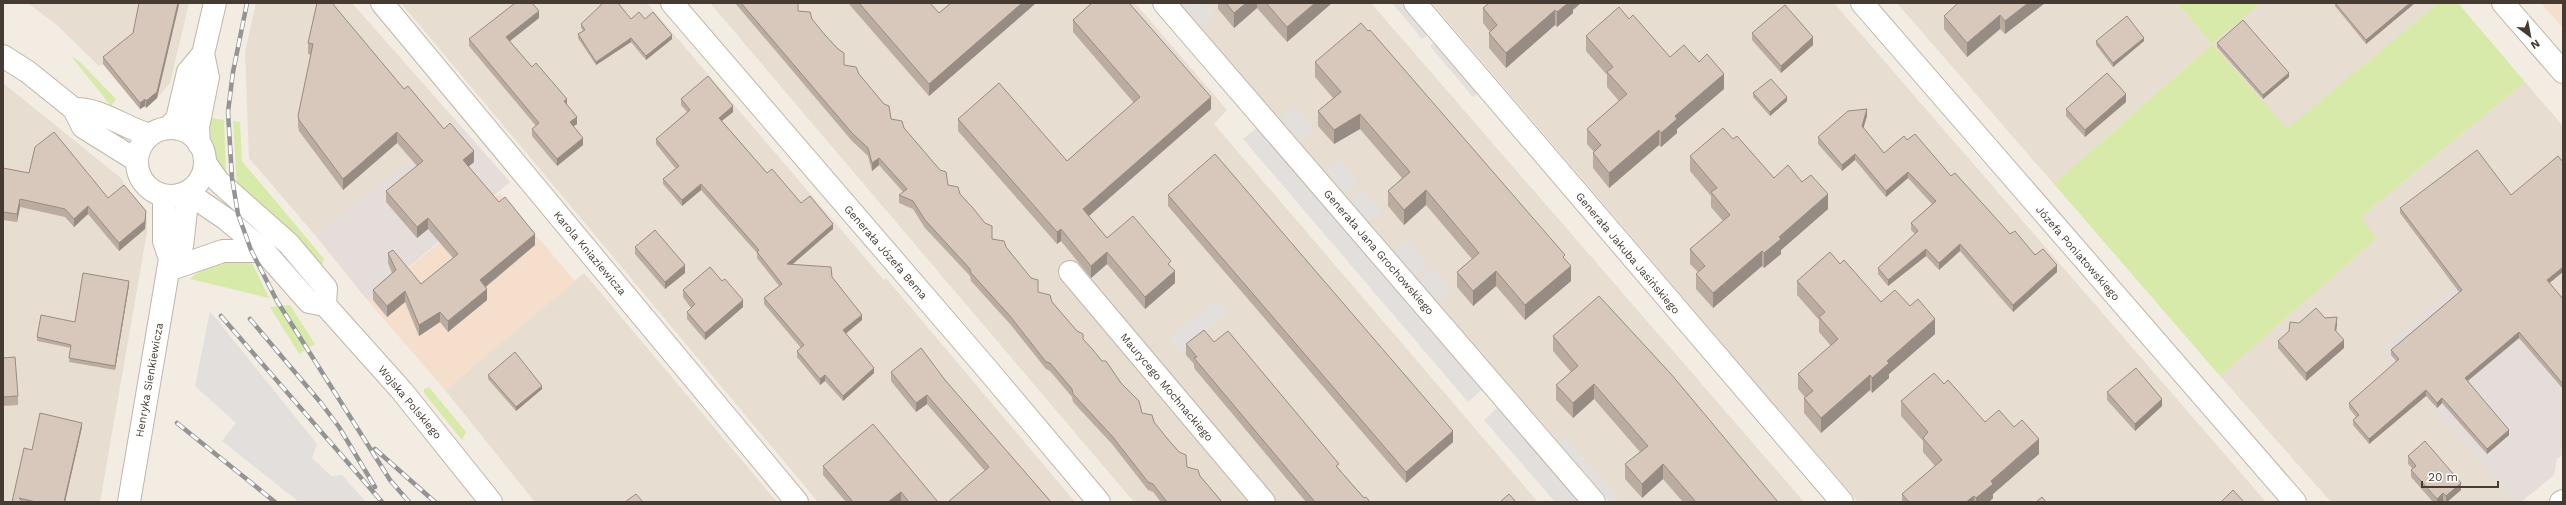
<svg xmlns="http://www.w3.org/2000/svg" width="2566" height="505" font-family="'Work Sans',sans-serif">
<rect width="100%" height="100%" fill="#f3ece3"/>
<path fill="#e7ddd1" d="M28,3H189L170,83L158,97L146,108L144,106L140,109L103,64L99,66L58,26Z
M256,3H352L458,123L315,235L249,158L245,52Z
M401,3H647L884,280L886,278L1075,502H818Z
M710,3H1135L1227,110L1214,124L1538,502H1134Z
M1179,3H1371L1804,502H1610Z
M1432,3H1834L2266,502H1858Z
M1897,3H2177L2212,44L2261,3H2438L2287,130L2212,44L2054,184Z
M2525,82L2563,126V335L2408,378L2515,502H2331L2220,376L2377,238L2360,218Z
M3,83L122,179L126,191L147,217V232L100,502H3Z
M584,273L777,502H535L445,390Z"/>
<path fill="#f6decd" d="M2541,3H2563V28Z
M500,193L575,281L445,390L368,301Z"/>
<path fill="#e4ddd9" d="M458,123L510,182L368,301L315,235Z
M2488,258L2563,335V454L2557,459L2554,475L2521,502H2515L2381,348Z"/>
<path fill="#d7eaa9" d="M2177,3H2261L2212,44L2287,129L2438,3H2458L2525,82L2361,217L2377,238L2220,376L2054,184L2212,44Z
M71,56L80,62L116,99L111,106Z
M211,118L224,120L226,177C214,157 208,142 211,118Z
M233,121L240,122L242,161L324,259L321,267L283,224L237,186Z
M236,261L252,263L269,298L190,279C203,267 218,263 236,261Z
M290,305L315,344L299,354L270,307Z
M429,387L466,432L462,440L424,393V389Z"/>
<path fill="#e3dfdc" d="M1181,3H1206L1215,13L1200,26Z
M1392,3H1406L1430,32L1422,39Z
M1437,39L1480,90L1473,97L1430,46Z
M1294,106L1314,129L1300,142L1280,118Z
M1259,126L1484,388L1468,402L1243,139Z
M1339,159L1359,182L1345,194L1325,171Z
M1363,188L1383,211L1369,223L1349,199Z
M1408,239L1428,263L1414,275L1394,252Z
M1432,267L1452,290L1438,303L1418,279Z
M1216,299L1228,313L1181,352L1169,338Z
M210,311L317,444L312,458L331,476L342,475L366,502H299L222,441L236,423L195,386Z
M1498,407L1580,502H1555L1484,420Z
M1564,435L1621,502H1610L1558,441Z"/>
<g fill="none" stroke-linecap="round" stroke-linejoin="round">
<g stroke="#c1b5a9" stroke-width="24">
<path id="minor" d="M382,3L797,502
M672,3L987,369L1099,502
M1164,3L1594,502
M1415,3L1842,502
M1862,3L2295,502
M2503,3L2563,72
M3,56L28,72L74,109L83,127L136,160
M74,109C101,108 124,128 150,135
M137 162a34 34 0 1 1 68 0a34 34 0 1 1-68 0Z
M168,128L177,119L188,72L203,54
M199,144L198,127L208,77L203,54L215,3
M206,164L218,181L289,244L326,288L325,305
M188,193L226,219L264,251L309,302L325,305L402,391L491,502
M170,259L182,246L188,193
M168,270L223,251H264
M1070,272L1264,502
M129,502L170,259L164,241V196
M2561,502L2563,501"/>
</g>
<use href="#minor" stroke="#fff" stroke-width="22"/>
<g stroke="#949494" stroke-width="4.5">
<path id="rail" d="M247,3L233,72L228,112L232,178L238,214L251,250L277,301L390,480L409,502
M221,316L382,502
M250,319L321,403L339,427L375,487
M177,423L275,502
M375,449L435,502"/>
</g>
<use href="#rail" stroke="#fff" stroke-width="3" stroke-dasharray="9" stroke-linecap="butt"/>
</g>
<path fill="#baaca1" d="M179,3L157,98L146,108L145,106L140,109L103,64V57Z
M317,3L404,89L444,129L474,162L468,167L535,245L486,287L487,300L448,332L440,322L419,336L405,302L387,317L373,300V290L392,273L388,263V253L421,284L453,258L428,229L417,238L386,202V191L417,166L397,143L343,190L299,131L298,126V116L311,55L308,54V43Z
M735,3H798V11L812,19L844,65L859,74L891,119L904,128L948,185L960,194L992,239L1006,247L1038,292L1052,302L1083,339L1142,413L1154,422L1187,467L1200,476L1222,502H1161L1153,492L1148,490L1112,444L1073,402L1072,397L1050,371L1046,369L1010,324L971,281L970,276L925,228L913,209L899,203V195L903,192L879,165L872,171L868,156L852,141Z
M848,3H930L939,13L951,3H1036L929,96Z
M1218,3H1332L1287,42L1257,8L1234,28L1218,9Z
M2045,3L2005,34L2000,29L1967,57L1944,29V16Z
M2335,3H2415L2366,44L2335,6Z
M1483,8L1573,10V13L1557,27L1555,25L1506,68L1489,48V33L1490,32L1483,23Z
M539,18L510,41L532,67L567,105L577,124L573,126L583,145L557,166L532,136V129L536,126L469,46V39Z
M631,19H645L672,39L646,60L631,42L596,65L578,38V34L583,31L581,28V24Z
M1629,19L1670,57L1699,62L1724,89L1677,129V133L1661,147L1659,145L1609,188L1593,168V153L1594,152L1587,144V129L1619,101L1607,87V75L1586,51V36Z
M1073,20L1211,109L1089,216L1107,238L1171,267L1175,283L1145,309L1107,264L1091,278L1061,241L1057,244L958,131V119L1067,161L1134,103L1073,32Z
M1752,33L1813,45L1781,73L1752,40Z
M2096,41H2144L2113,67L2096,45Z
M2217,43L2289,77L2263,99L2217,47Z
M1315,62L1565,259L1571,281L1525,320L1496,286L1473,306L1457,287V272L1472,259L1426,205L1404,225L1388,206V191L1402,178L1360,129L1334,144L1318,126V111L1333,98L1315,77Z
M1753,93L1787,101L1770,116L1753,97Z
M681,99L733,112L722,121L767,173L801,203L833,229L793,264L832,277L862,320L846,333L874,373L843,401L825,381L820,385L797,357V351L801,348L764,304V298L779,286L757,258V253L701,190L682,206L663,184V179L676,169L656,144V139L687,112L681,105Z
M2126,102L2085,137L2066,116V109Z
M1867,116L1863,128L1884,153L1907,140L1951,176L2010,234L2057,272L2013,312L1960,251L1939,270L1926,256L1888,286L1878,274V268L1915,234L1911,230V223L1932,204L1908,178L1886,197L1855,160L1842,171L1818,144V137Z
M1733,139L1774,178L1802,182L1828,209L1781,250V254L1764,268L1762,266L1713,308L1696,289V274L1698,272L1690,264V249L1723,221L1711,207V196L1690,171V156Z
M3,168L108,198L146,219L145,229L119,251L88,214L74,227L65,217L20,207L17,222L3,220Z
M1168,195L1453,442L1406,483L1168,206Z
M2400,208L2550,283L2563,299V389L2519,338L2468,381L2509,435L2487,454L2442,403L2437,408L2426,396L2369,444L2353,425V420L2356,417L2349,408V403L2397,362L2391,355V350L2459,292L2400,213Z
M635,247L685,273L665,289L635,254Z
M1840,264L1881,302L1910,306L1935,334L1889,374V378L1872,393L1870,390L1821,433L1804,413V398L1805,397L1798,389V374L1831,346L1819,332V320L1797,295V281Z
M129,285L115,370L69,362L71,348L37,341V337L75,322Z
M683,290L743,307L705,340L687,319V312L691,308L683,297Z
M2325,318L2337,325L2336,331L2344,348L2306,381L2278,348V341L2299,323Z
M1553,336L1778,502H1683L1663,479L1642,498L1625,479V464L1640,452L1594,399L1573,418L1556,400V385L1571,372L1553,351Z
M1214,342L1339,469L1364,498L1370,502H1306L1194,368V364L1186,355V344Z
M3,358L18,396V405L3,406Z
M891,372L945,380L1051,502L985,471L927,404L916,412L891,381Z
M488,375L542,389L516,411L488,379Z
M1944,384L1985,422L2014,427L2039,454L1993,494V498L1989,502H1902V494L1935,466L1923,452V441L1901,416V401Z
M2107,392L2162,406L2135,431L2107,400Z
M82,427L65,502H12L32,450Z
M2408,456L2461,490L2447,502H2444L2443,501L2442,502H2433L2411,477V470L2413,469L2408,464Z
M823,466L938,502H902L901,501L899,502H846L823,475Z"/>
<path fill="#978c83" d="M178,3H179V5L157,98L146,108V101Z
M1022,3H1036L929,96V84Z
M1246,3H1257V8L1234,28V13Z
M1315,3H1332L1287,42V27Z
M1568,3H1581L1573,10V13L1557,27V12Z
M2028,3H2045L2005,34V21Z
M2410,3H2415L2366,44V40Z
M1555,10V25L1506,68V53Z
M539,11V18L506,44V37Z
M2000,15V29L1967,57V43Z
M672,35V39L646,60V56Z
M1813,37V45L1781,73V66Z
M631,38V42L596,65V62Z
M2144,38V41L2113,67V63Z
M2289,73V77L2263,99V95Z
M1724,74V89L1677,129V133L1661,147V133L1675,116Z
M2126,94V102L2085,137V130Z
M1211,97V109L1083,221V209Z
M1787,97V101L1770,116V112Z
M145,99V106L140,109V103Z
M567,99V106L564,101Z
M733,106V112L719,123V118Z
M1867,109V116L1862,133V126Z
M1360,114V129L1334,144V130Z
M577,117V124L570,129V122Z
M1659,130V145L1609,188V173Z
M397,132V143L343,190V179Z
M583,138V145L557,166V159Z
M474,151V162L463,171V160Z
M1855,154V160L1842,171V165Z
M879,158V165L872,171V163Z
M1908,172V178L1886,197V191Z
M701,184V190L682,206V200Z
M1426,190V205L1404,225V210Z
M1828,194V209L1781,250V254L1764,268V253L1779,237Z
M20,199V207L17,222V214Z
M88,206V214L74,227V219Z
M146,211L145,229L119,251V243Z
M428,218V229L417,238V227Z
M833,224V229L787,269V264Z
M1061,229V241L1057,244V232Z
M535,234V245L480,291V280Z
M1960,244V251L1939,270V263Z
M1926,249V256L1888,286V280Z
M1762,251V266L1713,308V293Z
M1107,252V264L1091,278V266Z
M685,265V273L665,289V282Z
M2057,265V272L2013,312V305Z
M1571,266V281L1525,320V305Z
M2563,267V272L2547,285V280Z
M1175,271V283L1145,309V297Z
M1496,271V286L1473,306V291Z
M129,281V285L115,370V366Z
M487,289V300L448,332V321Z
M405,291V302L387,317V306Z
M743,300V307L705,340V333Z
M440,312V322L419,336V325Z
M862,315V320L843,336V330Z
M2337,317V325L2335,337V330Z
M1935,319V334L1889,374V378L1872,393V378L1887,361Z
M2519,332V338L2465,383V378Z
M2344,340V348L2306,381V373Z
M874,368V373L843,401V396Z
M825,375V381L820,385V379Z
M1870,375V390L1821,433V418Z
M1594,384V399L1573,418V403Z
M542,386V389L516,411V407Z
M2426,390V396L2369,444V439Z
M927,395V404L916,412V403Z
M2442,398V403L2437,408V403Z
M2162,399V406L2135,431V424Z
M82,423V427L65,502H64Z
M2509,430V435L2487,454V449Z
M1453,431V442L1406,483V472Z
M2039,439V454L1993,494V498L1989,502H1976V498L1991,481Z
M1663,464V479L1642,498V484Z
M2461,483V490L2447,502H2446V496Z
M901,492V501L899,502H888Z
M2443,493V501L2442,502H2437V499Z
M1974,496V502H1966Z"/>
<path fill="#d8c8bb" stroke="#978c83" d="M139,3H178L157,92L146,101L145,99L140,103L103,57L133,33Z
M317,3H332L404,89L408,86L444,129L450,123L474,151L463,160L499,202L505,197L535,234L480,280L487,289L448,321L440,312L419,325L405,291L387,306L373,290L396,270L388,253L393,250L421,284L458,254L428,218L417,227L386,191L423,161L397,132L343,179L299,120L298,116L313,44L308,43Z
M515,3H532L539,11L506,37L532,67L536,63L567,99L564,101L577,117L570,122L583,138L557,159L532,129L539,123L469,39Z
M603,3H618L631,19L639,12L645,19L653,12L672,35L646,56L631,38L596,62L578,34L585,30L581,24Z
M741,3H798V11L810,12L812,19L825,35L838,49L844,53V65L856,67L859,74L884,104L889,106L891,119L902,121L904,128L940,170L946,172L948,185L958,187L960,194L973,208L985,223L992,226V239L1004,241L1006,247L1031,278L1038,280V292L1050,295L1052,302L1077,331L1083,334V339L1093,350L1102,361H1106L1121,383L1139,401L1142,413L1152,415L1154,422L1166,437L1179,452L1186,455L1187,467L1198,470L1200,476L1222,502H1167L1153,484L1148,482L1112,436L1073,394L1072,389L1050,363L1046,362L1010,316L971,273L970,269L925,220L913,201L899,195L907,189L879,158L872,163L868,148L852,133Z
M859,3H930L939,13L951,3H1022L929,84Z
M1092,3H1129L1211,97L1083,209L1107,238L1133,216L1171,261L1168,264L1175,271L1145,297L1107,252L1091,266L1061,229L1057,232L958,119L999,83L1067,161L1140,97L1073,20Z
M1226,3H1246L1234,13Z
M1266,3H1315L1287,27Z
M1489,3H1568L1557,12L1555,10L1506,53L1489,33L1497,25L1483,8Z
M1958,3H2028L2005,21L2000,15L1967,43L1944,16Z
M2335,3H2410L2366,40Z
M1785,5L1813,37L1781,66L1752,33Z
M1619,7L1629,19L1633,15L1670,57L1684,45L1699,62L1707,54L1724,74L1675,116L1677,119L1661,133L1659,130L1609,173L1593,153L1601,145L1587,129L1627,94L1607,72L1613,67L1586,36Z
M2127,16L2144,38L2113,63L2096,41Z
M2243,20L2289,73L2263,95L2217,43Z
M1361,23L1368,31L1370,30L1565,255L1563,257L1571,266L1525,305L1496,271L1473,291L1457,272L1479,253L1426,190L1404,210L1388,191L1410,172L1360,114L1334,130L1318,111L1341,92L1315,62Z
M2107,73L2126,94L2085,130L2066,109Z
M708,76L733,106L719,118L767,173L772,169L801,203L810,196L833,224L787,264L831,267L832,277L862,315L843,330L874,368L843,396L825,375L820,379L797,351L804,345L764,298L782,284L757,252L759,250L701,184L682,200L663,179L679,166L656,139L690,110L681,99Z
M1771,79L1787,97L1770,112L1753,93Z
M1867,109L1862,126L1884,153L1904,136L1907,140L1915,134L1951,176L1955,173L2010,234L2015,231L2035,255L2043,249L2057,265L2013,305L1960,244L1939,263L1926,249L1888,280L1878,268L1918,231L1911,223L1936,201L1908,172L1886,191L1855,154L1842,165L1818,137L1848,111Z
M1723,128L1733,139L1737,136L1774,178L1788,165L1802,182L1811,175L1828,194L1779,237L1781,239L1764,253L1762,251L1713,293L1696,274L1705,266L1690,249L1730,215L1711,192L1717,188L1690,156Z
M54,132L108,198L124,185L146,211L145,221L119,243L88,206L74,219L65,209L20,199L17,214L3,212V168L29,173L35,147Z
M2477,150L2511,195L2558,156L2563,162V188L2562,189L2563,190V267L2547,280L2563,299V384L2519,332L2465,378L2509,430L2487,449L2442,398L2437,403L2426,390L2369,439L2353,420L2359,415L2349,403L2399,359L2391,350L2462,290L2400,208Z
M1215,154L1453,431L1406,472L1168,195Z
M655,230L685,265L665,282L635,247Z
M1830,252L1840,264L1844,260L1881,302L1895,290L1910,306L1918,299L1935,319L1887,361L1889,363L1872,378L1870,375L1821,418L1804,398L1813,391L1798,374L1838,339L1819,317L1825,312L1797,281Z
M710,267L722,281L725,279L743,300L705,333L687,312L695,304L683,290Z
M83,273L129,281L115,366L69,358L71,345L37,337L41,315L75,322Z
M1599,296L1671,374L1778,502H1696L1663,464L1642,484L1625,464L1648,446L1594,384L1573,403L1556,385L1578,366L1553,336Z
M2316,308L2325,318L2337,317L2335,330L2344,340L2306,373L2278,341L2289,331L2290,322L2299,323Z
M1204,330L1214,342L1228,331L1339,464L1336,466L1364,498L1366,497L1370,502H1315L1194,358L1197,357L1186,344Z
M921,348L945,380L1051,502H948L989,467L927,395L916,403L891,372Z
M515,352L542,386L516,407L488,375Z
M15,357L18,396L3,397V358Z
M2136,368L2162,399L2135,424L2107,392Z
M1934,373L1944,384L1948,380L1985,422L1999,410L2014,427L2022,420L2039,439L1991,481L1993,484L1976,498L1974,496L1966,502H1909L1902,494L1942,460L1923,438L1928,432L1901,401Z
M40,413L82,423L64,502H36L19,498L23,502H12L24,448L32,450Z
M873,424L938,502H909L901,492L888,502H853L823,466Z
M2425,441L2461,483L2446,496L2443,493L2437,499L2411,470L2416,466L2408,456Z
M2233,490L2244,502H2221Z
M636,494L643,502H625Z
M1509,494L1516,502H1500Z
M2042,497L2046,502H2036Z"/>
<g text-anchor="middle" stroke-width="4" stroke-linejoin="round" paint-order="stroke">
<g font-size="11" fill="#453b33" stroke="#fff">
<text transform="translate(886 252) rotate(49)" y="4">Generała Józefa Bema</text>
<text transform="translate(1379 252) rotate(49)" y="4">Generała Jana Grochowskiego</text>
<text transform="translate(590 253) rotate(50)" y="4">Karola Kniaziewicza</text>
<text transform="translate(1628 253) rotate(50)" y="4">Generała Jakuba Jasińskiego</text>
<text transform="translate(2078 253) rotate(49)" y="4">Józefa Poniatowskiego</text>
<text transform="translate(149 380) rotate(-80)" y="4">Henryka Sienkiewicza</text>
<text transform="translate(1167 387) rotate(50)" y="4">Maurycego Mochnackiego</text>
<text transform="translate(410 402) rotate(50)" y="4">Wojska Polskiego</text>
</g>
</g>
<rect width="2566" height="505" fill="none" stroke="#453b33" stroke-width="8"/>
<g transform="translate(2530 36) rotate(148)" stroke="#ffffff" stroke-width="3" paint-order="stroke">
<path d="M0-3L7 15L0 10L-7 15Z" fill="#453b33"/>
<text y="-6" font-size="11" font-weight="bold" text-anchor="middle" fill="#453b33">N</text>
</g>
<path d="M2422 481v6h76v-6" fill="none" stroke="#453b33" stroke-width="2"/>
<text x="2428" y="481" font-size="12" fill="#453b33" stroke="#ffffff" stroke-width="3" paint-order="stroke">20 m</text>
</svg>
